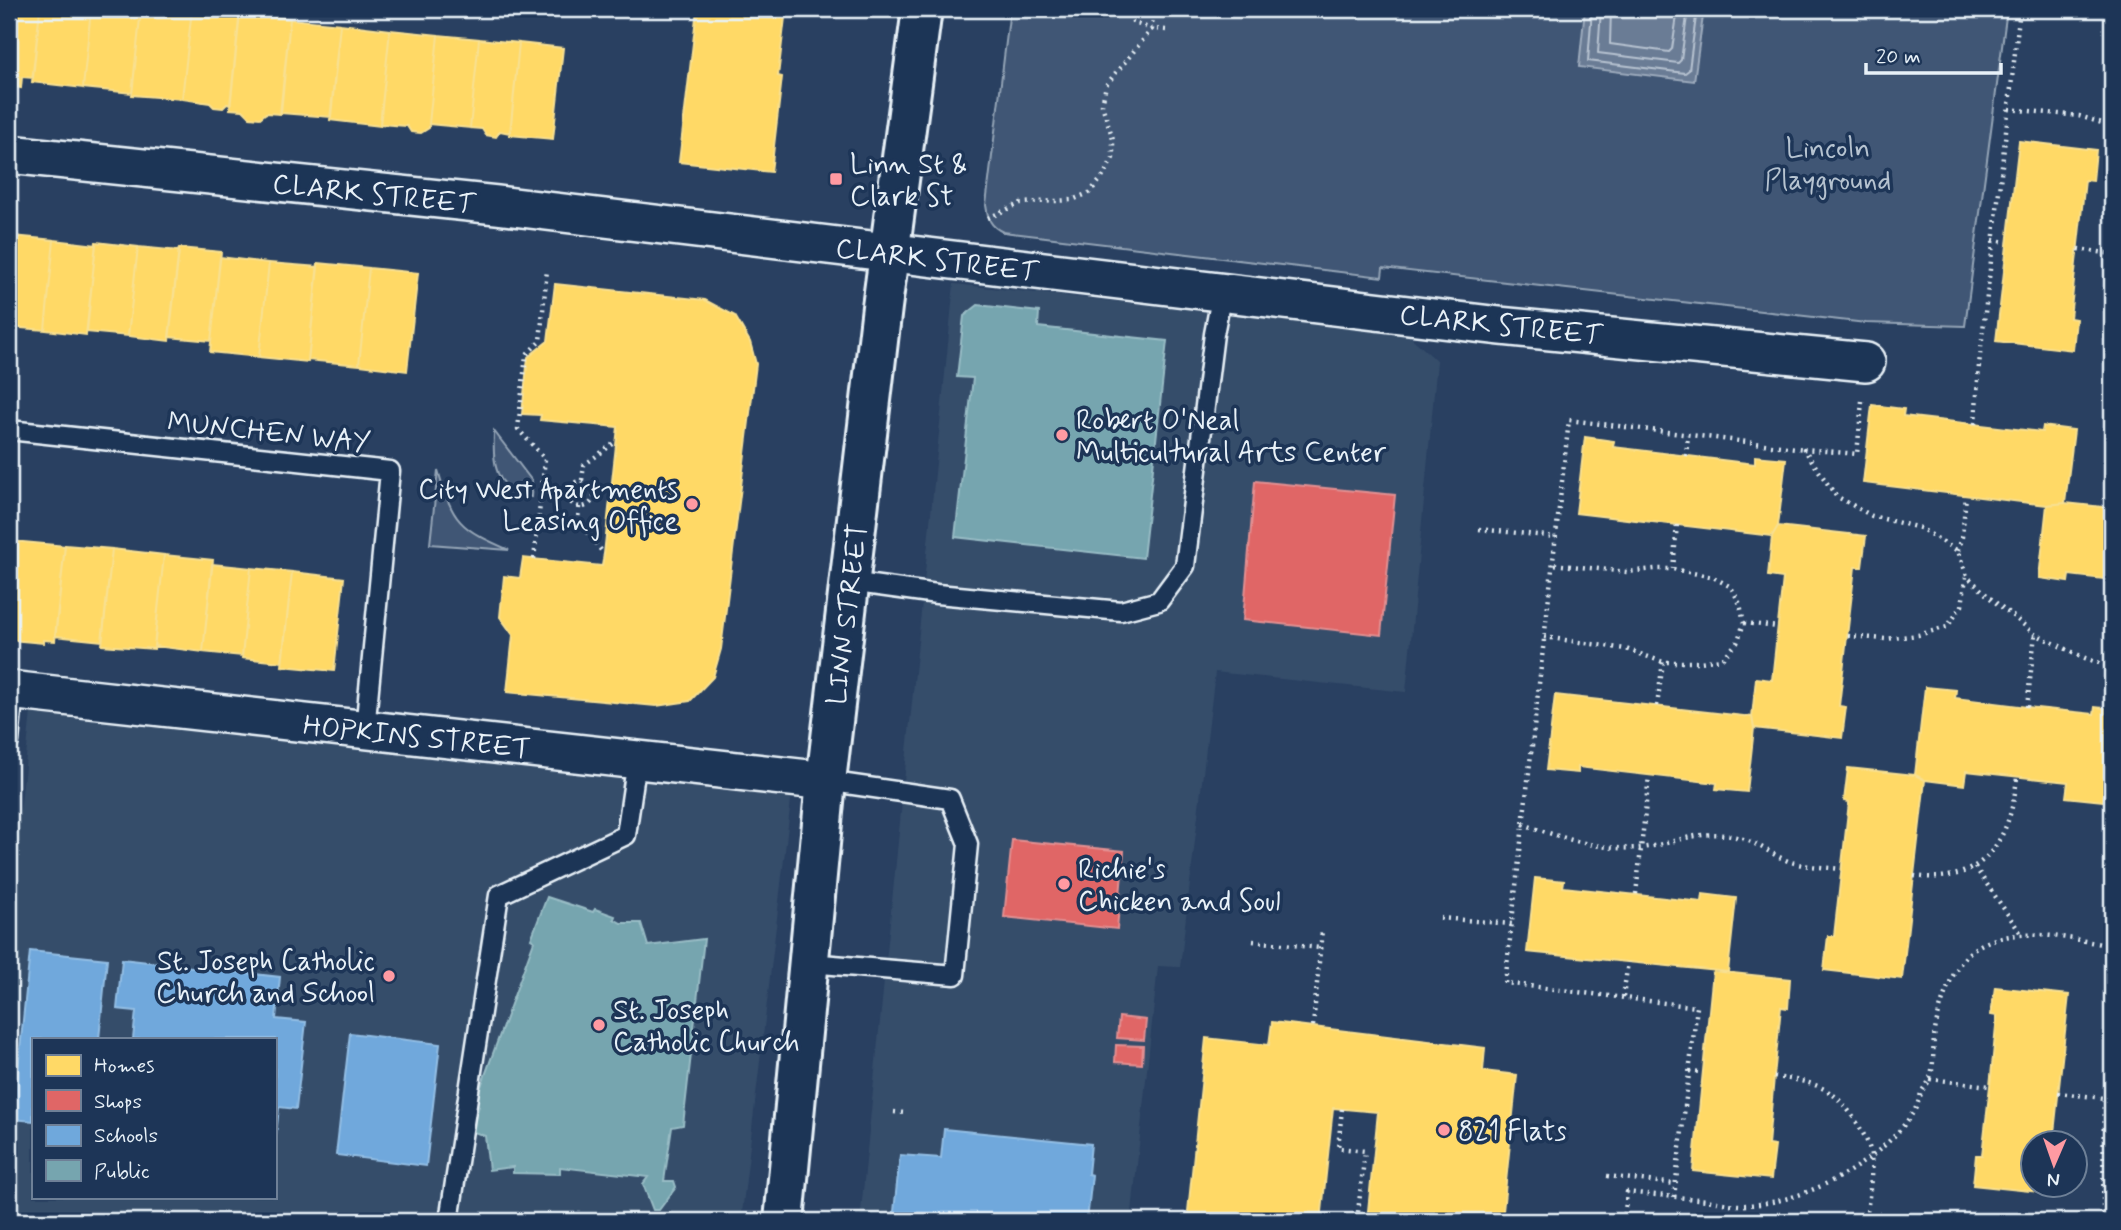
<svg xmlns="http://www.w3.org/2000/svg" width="2121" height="1230" font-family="Mynerve,sans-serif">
<rect width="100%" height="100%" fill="#294061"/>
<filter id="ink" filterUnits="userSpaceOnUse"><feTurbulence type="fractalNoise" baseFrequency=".0143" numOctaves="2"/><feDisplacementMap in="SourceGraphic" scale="14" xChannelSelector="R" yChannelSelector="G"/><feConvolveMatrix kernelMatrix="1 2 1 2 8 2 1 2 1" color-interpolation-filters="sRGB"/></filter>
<g filter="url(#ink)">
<path fill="#364d6b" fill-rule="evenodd" d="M954,284L1406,333L1437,361L1406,692L1215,672L1180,967L1158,966L1131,1221H860Z
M32,703L793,783L741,1221H9V913ZM33,1039H275V1197H33Z"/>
<path fill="#415774" stroke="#94a4b6" stroke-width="2" d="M1010,9H2007L1965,326L1866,323L1383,268L1382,277L1003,232C990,226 988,219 986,205Z
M494,431L532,481L531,497C493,489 493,463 494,431Z
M438,470C453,523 459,528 509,550L430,544Z"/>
<path fill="#6b7c95" stroke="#9dabbd" stroke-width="2" d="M1585,9H1704L1694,81L1579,67Z"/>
<path fill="#ffd966" stroke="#f8e092" stroke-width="2" d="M9,9H40L33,78L22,77L21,88L9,86Z
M40,9H91L83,88L32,82Z
M91,9H141L132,93L83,88Z
M141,9H192L182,99L132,95Z
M192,9L240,10L230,105L227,104L223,108L214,107L210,103L182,99Z
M697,9H786L778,76L782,77L771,172L679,162Z
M240,14L290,19L280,114L266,113L260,118L250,117L243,110L230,109Z
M290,19L340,24L331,117L281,113Z
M340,24L390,30L380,126L330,120Z
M390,30L438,35L429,124V128L421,133L411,132L407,126L380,124Z
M438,35L479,39L470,128L429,124Z
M479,39L519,43L510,133L500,131L496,137L486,135L482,129L470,128Z
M519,43L563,48L553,139L510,135Z
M2019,141L2096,150L2093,181L2085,180L2070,318L2076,319L2073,350L1996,341Z
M9,230H13L9,271Z
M13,236L54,240L45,330L9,327V271Z
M54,240L96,245L86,335L45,330Z
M96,242L138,247L128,336L87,332Z
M138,247L179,251L169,341L128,336Z
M179,248L221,252L211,341L169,337Z
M220,257L269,263L259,357L210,352Z
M269,263L318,267L308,362L259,357Z
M318,263L369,268L359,365L308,360Z
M369,268L418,273L407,371L359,365Z
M555,284L705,300L735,316L750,342L756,364L721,649L713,677L690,701L656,706L507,692L513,635L500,617L504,576L520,578L523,558L602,566L604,554L618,427L540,420L541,415L522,414L528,357L548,341Z
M1872,405L1904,409L1903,416L2042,432L2043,426L2074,430L2065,503L2047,505L1863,483Z
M1585,437L1614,441L1613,447L1755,464V456L1786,459L1778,526L1772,536L1576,513Z
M2065,503L2112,508V580L2069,575L2068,582L2039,578L2047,505Z
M1778,526L1866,536L1862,567H1855L1839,706L1846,707L1842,738L1754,728L1752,717L1756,678L1772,680L1783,578L1768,576L1772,536Z
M9,541H12L9,576Z
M12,541L65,546L55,641L43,640V643L12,640L13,636H9V576Z
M65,545L112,549L102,641L55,636Z
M112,549L164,555L154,649L102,645Z
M164,555L213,560L203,652L154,646Z
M212,564L251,568L242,656L203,652Z
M251,568L292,572L282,662L242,658Z
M292,572L344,578L334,671L282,666Z
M1925,687L1956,690L1955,698L2027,707L2094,714L2095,707L2112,709V802L2066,797L2068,782L1966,771L1964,785L1925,780L1915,775Z
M1555,695L1752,717L1754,728L1747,792L1716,789L1717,783L1578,767V773L1546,770Z
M1848,768L1915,775L1925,780L1902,979L1824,970L1828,936H1834L1849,802L1844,801Z
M1535,878L1564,881L1563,887L1702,902L1703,894L1736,898L1728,972L1527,952Z
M1713,971L1790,979L1788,1008L1781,1007L1774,1077L1768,1145L1775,1146L1771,1179L1693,1171Z
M1995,987L2069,995L2053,1142H2034V1184H2049L2048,1193L1973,1185L1976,1155H1982L1990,1086L1997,1016L1991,1015Z
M1272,1022L1485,1048L1483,1071L1517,1075L1502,1221H1367L1378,1112L1333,1108L1321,1221H1187L1206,1038L1269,1045Z
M1762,1216L1791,1220V1221H1761Z"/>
<path fill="#e06666" stroke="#e29092" stroke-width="2" d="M1255,481L1395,495L1381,635L1243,620Z
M1012,840L1124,851L1117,929L1004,917Z
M1119,1017L1146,1020L1144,1040L1117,1038Z
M1116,1045L1143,1046L1142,1064L1115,1062Z"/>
<path fill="#6fa8dc" stroke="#93bee4" stroke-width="2" d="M30,951L107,959L99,1039H33V1121L13,1119Z
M122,959L280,977L276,1019L306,1022L296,1109L279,1107L275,1145V1039H133L136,1011L117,1009Z
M350,1033L440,1044L426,1166L336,1155Z
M944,1129L1091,1144L1088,1174L1092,1175L1087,1221H893L900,1155L941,1158Z"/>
<path fill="#76a5af" stroke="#98bcc5" stroke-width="2" d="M978,305L1039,312L1038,327L1167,341L1143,558L955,537L973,378L957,377L964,316Z
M547,897L593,912L595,909L615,916L614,919L621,923H641L648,946L704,939L683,1125L672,1127L664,1181H674L676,1187L659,1210H653L643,1184L648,1177L560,1167V1174L513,1173V1167L489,1170L485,1136L471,1131L479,1106L475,1103L534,941L531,939Z"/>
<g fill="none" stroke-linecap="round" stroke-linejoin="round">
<path stroke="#b6c2d0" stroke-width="2" d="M1592,9L1588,61L1685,73L1689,70L1697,9
M1601,9L1598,53L1678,63L1681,60L1688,9
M1611,9L1610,44L1669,52L1672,49L1678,9"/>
<g stroke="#e8f1f8" stroke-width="23">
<path id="service" d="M9,430L390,471L365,730
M850,582L937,594L1121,611L1159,601L1185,566L1214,334L1222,293
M9,741L14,691
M809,963L955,975L968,844L950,799L826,781
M449,1221L499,895L626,835L637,760"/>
</g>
<g stroke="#e8f1f8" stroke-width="42">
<path id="minor" d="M9,154L497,205L1500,326L1866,362
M9,690L826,781"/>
</g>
<g stroke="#e8f1f8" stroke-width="44">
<path id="tertiary" d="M784,1221L826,781L882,307L922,9"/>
</g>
<path stroke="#e8f1f8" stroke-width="4.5" stroke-dasharray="2 5" stroke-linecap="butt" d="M1124,9L1134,23L1152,29L1154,9
M2009,109L2079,116L2112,126
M988,218L1021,203L1072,200L1089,193L1102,178L1113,158V139L1102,105L1106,85L1152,29L1167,30
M1993,240L2007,242
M2078,249L2112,254
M1862,401L1857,454L1804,449L1836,496L1872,516L1920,528L1958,551L1967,576L1989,597L2035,634L2085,658L2112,667
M1975,424L1979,365L2020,9
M1686,456L1688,435
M582,480L584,465L617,441
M568 494a13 13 0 1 1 26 0a13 13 0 1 1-26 0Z
M542,489L568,492
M579,507L578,521L604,554
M1479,529L1556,537
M1958,551L1962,537L1966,496
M534,559L545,459L518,429L526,355L540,341L547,270
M1673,569L1677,524
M1744,623L1778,627
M1848,636L1885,639L1918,635L1947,627L1962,606L1966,577
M1544,637L1626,649L1663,662H1700L1722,659L1737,643L1744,623L1740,604L1731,587L1713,577L1673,569H1655L1627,572L1553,564
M1657,706L1663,662
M2027,707L2035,634
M1523,824C1559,837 1600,851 1639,848C1667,846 1694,831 1724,835C1753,838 1764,851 1788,861C1804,867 1824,867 1841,869
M1975,867L2022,935
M1914,876C1984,886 2011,839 2017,777
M1636,894L1649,776
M1440,918L1512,924
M1253,941L1321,948
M1623,997L1628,962
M1313,1026L1322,930
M1689,1071L1703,1072
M1774,1077C1817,1082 1835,1087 1859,1126C1864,1135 1870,1145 1871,1156C1873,1175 1868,1202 1866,1221
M1930,1079L1990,1086
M2058,1093L2112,1099
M1342,1109L1338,1148L1365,1151L1357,1221
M894,1112L905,1113
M1607,1176L1675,1184
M1674,1197L1697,1007L1505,983L1569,420L1804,449
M1624,1221L1627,1192C1653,1195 1679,1197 1706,1200C1719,1202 1734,1206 1748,1205C1807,1202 1882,1162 1914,1111C1918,1105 1919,1098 1922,1091C1924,1087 1929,1083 1930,1078C1935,1064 1932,1046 1935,1031C1939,1006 1954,960 1977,947C2016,924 2071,939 2112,946
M2103,1221L2104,1098L2112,1081"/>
<use href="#service" stroke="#1d3557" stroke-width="18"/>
<use href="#minor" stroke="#1d3557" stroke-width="37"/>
<use href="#tertiary" stroke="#1d3557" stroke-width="38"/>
</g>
</g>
<g fill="#ff9aa2" stroke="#1d3557" stroke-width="2.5">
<rect x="829" y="172" width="14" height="14" rx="3.5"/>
<circle cx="1062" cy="435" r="7"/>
<circle cx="692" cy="504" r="7"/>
<circle cx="1064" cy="884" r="7"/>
<circle cx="389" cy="976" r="7"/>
<circle cx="599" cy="1025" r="7"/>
<circle cx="1444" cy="1130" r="7"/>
</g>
<g text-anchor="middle" stroke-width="7" stroke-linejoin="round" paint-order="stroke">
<g font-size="28" fill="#b6c3d0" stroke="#1d3557">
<text x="1828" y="157">Lincoln<tspan x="1828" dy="32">Playground</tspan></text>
</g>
<g font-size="28" fill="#e8f1f8" stroke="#1d3557" text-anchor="start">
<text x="850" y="173">Linn St &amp;<tspan x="850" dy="32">Clark St</tspan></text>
<text x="1076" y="429">Robert O'Neal<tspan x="1076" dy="32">Multicultural Arts Center</tspan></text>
<text x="678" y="498" text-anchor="end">City West Apartments<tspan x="678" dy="32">Leasing Office</tspan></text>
<text x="1078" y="878">Richie's<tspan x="1078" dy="32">Chicken and Soul</tspan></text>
<text x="375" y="970" text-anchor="end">St. Joseph Catholic<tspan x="375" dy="32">Church and School</tspan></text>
<text x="613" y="1019">St. Joseph<tspan x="613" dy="32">Catholic Church</tspan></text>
<text x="1458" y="1140">821 Flats</text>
</g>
<g font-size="28" fill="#e8f1f8" stroke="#1d3557">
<text transform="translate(374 193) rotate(6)" y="10">CLARK STREET</text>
<text transform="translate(937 259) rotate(7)" y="10">CLARK STREET</text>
<text transform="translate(1501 324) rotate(6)" y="10">CLARK STREET</text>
<text transform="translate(269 431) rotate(6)" y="10">MUNCHEN WAY</text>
<text transform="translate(846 614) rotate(-83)" y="10">LINN STREET</text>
<text transform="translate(417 736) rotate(6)" y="10">HOPKINS STREET</text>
</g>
</g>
<rect width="2121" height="1230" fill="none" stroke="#1d3557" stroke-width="35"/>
<rect x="18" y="18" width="2086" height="1195" fill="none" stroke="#e8f1f8" stroke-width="2.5" filter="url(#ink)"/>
<rect x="32" y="1038" width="245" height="161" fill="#1d3557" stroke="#6e8097" stroke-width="2"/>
<rect x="46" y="1055" width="35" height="21" fill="#ffd966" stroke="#6e8097" stroke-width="2"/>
<text x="94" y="1072" font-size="21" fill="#e8f1f8">Homes</text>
<rect x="46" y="1090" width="35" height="21" fill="#e06666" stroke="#6e8097" stroke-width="2"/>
<text x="94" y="1108" font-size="21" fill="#e8f1f8">Shops</text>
<rect x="46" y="1125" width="35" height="21" fill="#6fa8dc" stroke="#6e8097" stroke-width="2"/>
<text x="94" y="1142" font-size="21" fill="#e8f1f8">Schools</text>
<rect x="46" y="1160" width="35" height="21" fill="#76a5af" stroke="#6e8097" stroke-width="2"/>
<text x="94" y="1178" font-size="21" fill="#e8f1f8">Public</text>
<g transform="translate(2054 1164) rotate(182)"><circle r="33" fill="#1d3557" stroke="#6e8097" stroke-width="2"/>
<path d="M0-5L12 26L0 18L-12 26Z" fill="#ff9aa2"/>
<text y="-10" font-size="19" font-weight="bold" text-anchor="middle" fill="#e8f1f8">N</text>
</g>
<path d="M1866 63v10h135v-10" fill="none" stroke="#e8f1f8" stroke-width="3.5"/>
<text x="1876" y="63" font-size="21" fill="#e8f1f8" stroke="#1d3557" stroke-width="5" paint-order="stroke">20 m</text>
</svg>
